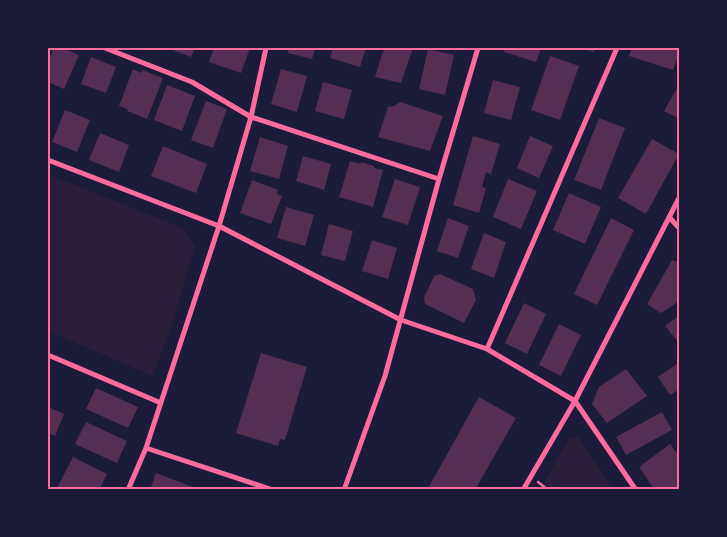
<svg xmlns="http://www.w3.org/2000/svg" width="727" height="537" font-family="'Golos Text',sans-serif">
<rect width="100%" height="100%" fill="#1b1b3a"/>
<path fill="#2a1e3b" d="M48,174L183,228L195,247L173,321L153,376L48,331Z
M577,436L613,489L540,490L569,438Z"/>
<path fill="#542f53" d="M54,48H63L79,55L64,89L48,82V62Z
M167,48H195L191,57Z
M214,48H250L241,73L209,62Z
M289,48H315L312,59L288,53Z
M333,48H366L360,67L330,58Z
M384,48H413L401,83L375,77Z
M505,48H541L536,62L504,52Z
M580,48H595L594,52Z
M632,48H680V51L673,70L629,56Z
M428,49L454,55L445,95L419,89Z
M550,56L579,66L560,120L531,110Z
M91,57L116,67L106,93L81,84Z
M133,69L141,73L142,70L163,78L147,119L127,111L128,109L119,106Z
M281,69L307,76L297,112L271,104Z
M493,80L520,87L511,120L484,113Z
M323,82L352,90L344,119L315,111Z
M680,83V119L664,111Z
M167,85L195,96L182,131L154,120Z
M206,101L227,109L213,148L191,140Z
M400,102L443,116L430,151L378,137L388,107L394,106Z
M65,110L90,120L77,152L52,142Z
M599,118L625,128L601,190L574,180Z
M100,133L129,145L119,172L89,160Z
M473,136L500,144L491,174L486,172L482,187L486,188L479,213L453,205Z
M530,136L553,146L539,178L517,168Z
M260,137L288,146L279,179L250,171Z
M652,139L679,154L646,214L618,198Z
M163,146L207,164L196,193L151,176Z
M303,156L331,164L324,190L296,181Z
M350,161L361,164V162L374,166V168L383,170L373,207L339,197Z
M395,179L420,187L408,225L382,217Z
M508,179L537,191L521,229L493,217Z
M252,180L278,190L277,194L282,196L271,224L240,213Z
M569,193L601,207L585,244L553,230Z
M286,207L314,215L305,246L277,238Z
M448,218L469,226L458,258L437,251Z
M611,218L634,230L597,305L574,294Z
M329,224L353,231L345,261L321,255Z
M484,233L506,242L494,278L471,269Z
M372,240L397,248L388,279L362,271Z
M672,260L680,263V298L675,304L661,313L647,304Z
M440,274L473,289L476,300L464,323L425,304L424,298L434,276Z
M524,303L546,314L527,354L505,343Z
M680,315V344L665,326Z
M559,324L581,335L561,376L539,365Z
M261,353L307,367L285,440L280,439L278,446L236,433Z
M680,362V389L670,395L658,377Z
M626,369L647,396L607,423L592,404L599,387Z
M96,388L138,407L128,428L86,409Z
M479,397L516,418L475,490H427Z
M48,407L64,414L55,436L48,433Z
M662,412L672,430L626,455L616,437Z
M86,422L127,441L117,463L75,444Z
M670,444L680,457V490H655L639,467Z
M73,457L107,474L99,490H56Z
M156,473L198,489V490H150Z"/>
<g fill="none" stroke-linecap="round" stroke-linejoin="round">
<path stroke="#ff6b9d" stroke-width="2.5" d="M538,482L548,490"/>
<path stroke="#ff6b9d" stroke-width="5" d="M105,48L192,82L251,117L439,179
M48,160L219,226L401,320L487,349L575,401L636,490
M669,217L680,229
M487,349L617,48
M48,355L161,403
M146,448L273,490
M128,490L146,448L219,226L251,117L266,48
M344,490L385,376L439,179L478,48
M523,490L575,401L680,196"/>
</g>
<rect width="727" height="537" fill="none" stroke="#1b1b3a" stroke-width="98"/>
<rect x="49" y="49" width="629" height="439" fill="none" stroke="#ff6b9d" stroke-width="2"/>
</svg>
